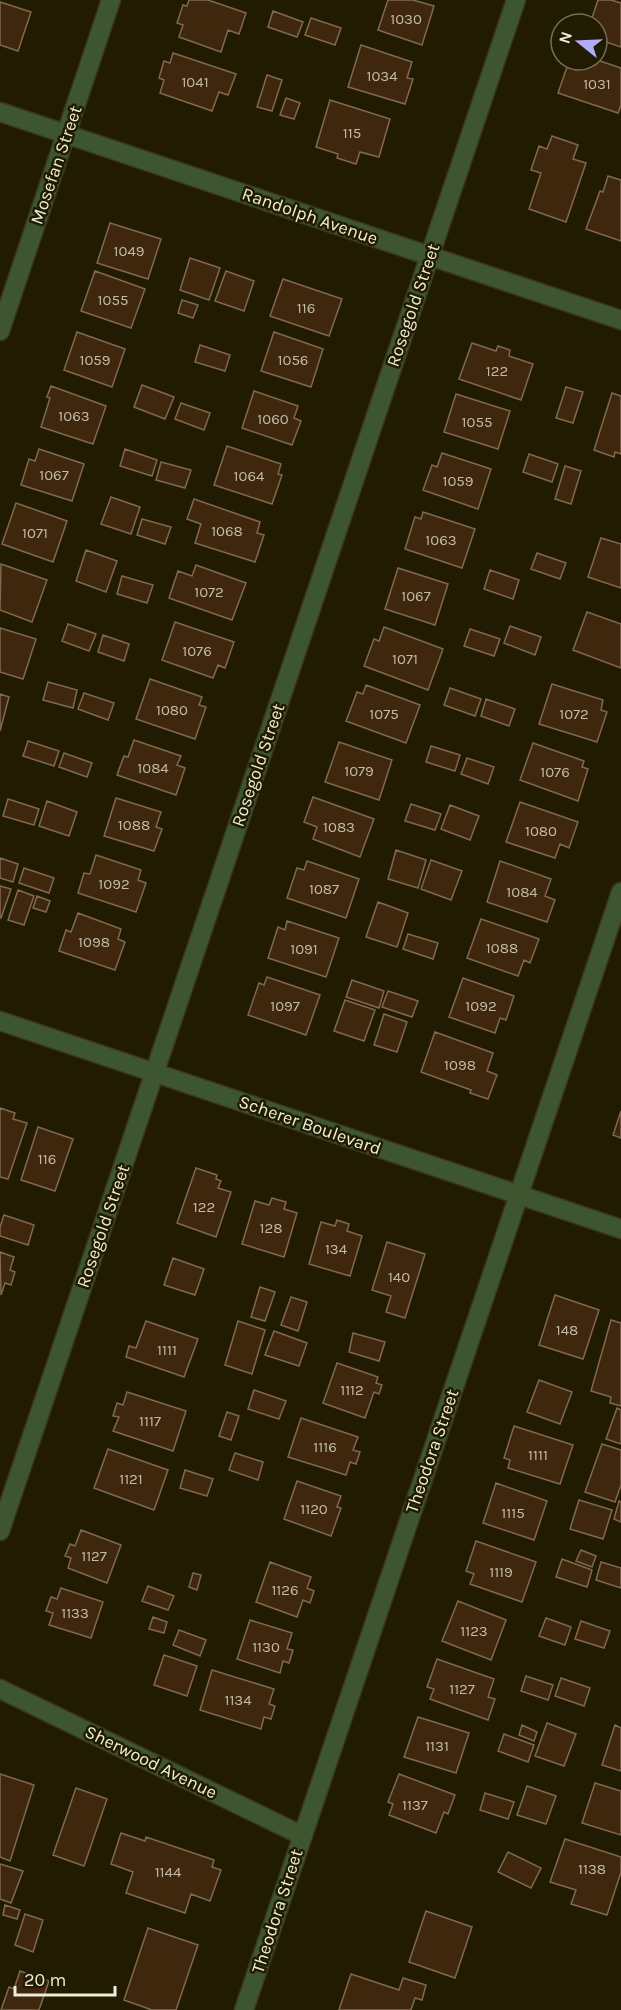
<svg xmlns="http://www.w3.org/2000/svg" width="621" height="2010" font-family="Karla,sans-serif">
<rect width="100%" height="100%" fill="#211c01"/>
<path fill="#3f270d" stroke="#806851" stroke-width="1.5" d="M189,0H208L246,13L239,34L228,30L221,52L179,37L183,25L177,23L183,5L187,6Z
M388,0H413L434,6L422,45L378,30Z
M598,0H611L621,3V47L597,39V24H590Z
M0,2L31,12L18,51L0,45Z
M273,11L303,22L297,37L268,27Z
M311,18L341,28L335,45L305,35Z
M361,45L412,62L407,78L413,79L405,104L348,87Z
M173,53L236,74L228,95L219,92L212,111L160,93L164,80L159,78L164,61L170,63Z
M579,60H597L621,68V105L618,113L558,93L567,67L576,70Z
M267,75L282,80L272,111L257,107Z
M286,98L300,103L294,119L280,115Z
M330,100L390,119L379,157L360,152L356,164L337,158L338,154L316,147Z
M552,136L578,145L573,159L586,163L566,222L529,209L541,173L531,170L539,146L547,149Z
M608,176L621,180V241L586,229L600,191L603,192Z
M110,223L161,239L148,279L97,263Z
M190,258L220,268L209,300L180,290Z
M95,271L145,289L131,328L81,311Z
M226,271L254,281L244,311L215,301Z
M283,279L342,299L329,336L270,316Z
M182,300L198,305L193,318L178,313Z
M77,332L125,349L112,387L64,370Z
M274,332L323,349L311,387L261,371Z
M472,343L496,351L498,346L510,350L509,356L533,364L521,400L459,379Z
M200,345L230,355L225,371L195,362Z
M142,385L174,397L165,419L134,407Z
M51,386L106,406L93,444L41,427L50,398L47,397Z
M566,387L583,392L573,423L556,418Z
M254,391L298,406L294,418L301,421L292,445L242,428Z
M612,393L621,396V454L615,452L614,457L594,450Z
M456,394L510,411L498,449L444,432Z
M181,403L210,413L204,430L175,419Z
M227,446L281,464L278,474L282,475L272,504L214,485Z
M39,449L84,464L72,501L21,485L29,459L35,461Z
M125,449L157,460L152,476L120,466Z
M442,453L491,469L478,509L423,490L432,465L437,467Z
M529,454L558,464L552,482L523,472Z
M161,462L191,470L185,488L156,480Z
M565,466L581,471L571,504L555,499Z
M111,497L140,507L131,534L101,524Z
M194,499L260,522L257,533L264,535L255,562L195,543L201,524L187,519Z
M16,503L67,521L53,562L2,544Z
M423,512L475,529L462,568L405,549L415,517L421,519Z
M142,519L171,527L165,544L137,535Z
M601,538L621,544V588L588,577Z
M86,550L117,561L106,592L76,581Z
M537,553L566,563L560,579L531,569Z
M1,564L47,580L32,622L0,610Z
M196,565L246,583L232,620L169,598L178,571L192,576Z
M398,568L448,584L435,625L385,609Z
M490,570L519,580L513,599L484,589Z
M122,576L153,585L147,603L117,594Z
M587,612L621,624V668L573,650Z
M175,622L234,642L225,668L218,665L213,678L162,660Z
M68,624L96,634L89,651L62,641Z
M510,626L541,637L535,655L504,643Z
M384,627L443,649L428,690L364,666L374,639L379,641Z
M0,628L36,639L23,679L0,672Z
M470,629L500,639L494,656L464,646Z
M103,635L129,644L124,661L98,652Z
M150,679L202,697L199,705L206,707L195,739L136,719Z
M48,682L77,690L73,708L43,700Z
M552,684L603,700L601,710L607,712L597,742L539,724Z
M366,685L420,705L406,743L346,721L357,692L363,694Z
M450,688L481,699L475,716L444,705Z
M84,693L114,703L108,720L78,709Z
M0,694L9,697L0,731Z
M486,699L515,709L509,726L481,716Z
M134,740L181,756L177,765L185,768L176,795L117,775L124,756L128,757Z
M28,741L59,751L54,766L23,756Z
M339,742L392,760L379,800L325,782Z
M533,743L584,761L582,767L588,769L578,801L520,780Z
M431,746L460,755L455,771L426,762Z
M64,753L92,763L87,777L59,767Z
M467,758L494,767L488,784L461,774Z
M313,797L374,819L360,857L313,839L317,827L304,822Z
M116,798L161,812L156,827L162,829L154,851L104,836Z
M8,799L39,809L34,825L3,816Z
M47,801L77,812L69,836L39,826Z
M520,802L578,822L569,848L560,844L555,858L506,842Z
M411,804L441,814L435,830L405,821Z
M450,805L479,816L470,840L441,829Z
M396,850L426,860L418,888L388,879Z
M96,855L141,870L138,880L146,883L136,912L78,893L84,873L90,874Z
M0,858L18,864L13,882L0,878Z
M431,860L462,871L451,900L421,889Z
M307,861L359,879L346,918L287,898L297,868L304,870Z
M500,861L551,879L545,896L555,900L547,922L487,902Z
M24,868L54,878L49,893L19,883Z
M0,886L11,889L1,918H0Z
M18,890L34,896L24,925L8,920Z
M37,896L50,901L46,912L33,908Z
M378,902L408,913L397,947L366,937Z
M78,913L121,929L118,939L125,942L115,970L59,951L66,930L71,932Z
M481,919L539,939L530,963L524,960L518,976L467,958Z
M287,921L339,938L326,977L268,958L278,927L285,930Z
M408,934L438,943L433,959L403,949Z
M267,977L320,995L306,1035L248,1015L259,983L264,985Z
M463,978L514,996L506,1020L500,1018L495,1033L449,1017Z
M352,980L384,991L379,1008L346,997Z
M388,991L418,1001L412,1017L382,1007Z
M345,1000L375,1010L364,1041L334,1031Z
M384,1014L407,1022L397,1052L374,1045Z
M435,1032L493,1053L487,1071L497,1075L488,1099L470,1093L471,1090L421,1072Z
M0,1108L15,1113L13,1119L27,1123L8,1179L0,1177Z
M621,1111V1138L613,1135Z
M38,1127L73,1139L55,1191L21,1180Z
M196,1168L217,1175L216,1179L221,1181L218,1188L231,1192L216,1237L177,1223Z
M272,1198L286,1202L284,1209L297,1213L284,1257L242,1244L255,1201L269,1205Z
M4,1215L34,1225L28,1245L0,1236V1227Z
M337,1220L349,1224L347,1231L362,1236L350,1276L309,1264L321,1222L335,1226Z
M387,1242L425,1254L405,1318L386,1312L391,1296L372,1290Z
M0,1252L14,1257L10,1270L15,1272L11,1285L5,1283L1,1295Z
M173,1258L204,1269L195,1295L164,1285Z
M260,1287L275,1292L265,1321L251,1317Z
M555,1295L599,1310L583,1359L539,1345Z
M291,1297L307,1302L298,1331L281,1325Z
M611,1320L621,1323V1406L610,1403L611,1397L591,1391Z
M146,1321L198,1339L184,1377L126,1357L129,1346L136,1348Z
M238,1321L265,1330L252,1374L225,1365Z
M274,1331L307,1343L299,1366L265,1355Z
M353,1333L385,1342L379,1361L349,1352Z
M337,1363L378,1377L376,1383L382,1385L379,1394L374,1392L365,1418L323,1403Z
M539,1380L572,1392L560,1424L527,1412Z
M254,1390L286,1401L279,1419L248,1409Z
M127,1392L186,1411L173,1451L113,1431L119,1417L113,1416L117,1403L123,1405Z
M617,1408L621,1410V1444L606,1439Z
M227,1412L239,1416L231,1440L219,1436Z
M301,1418L358,1437L353,1450L360,1452L356,1464L350,1462L346,1475L288,1457Z
M514,1426L573,1445L560,1484L508,1468L510,1460L504,1458Z
M602,1444L621,1450V1485L615,1502L585,1492Z
M108,1449L168,1470L154,1510L94,1488Z
M235,1453L263,1462L258,1480L229,1470Z
M185,1470L213,1479L207,1496L180,1488Z
M297,1481L341,1496L337,1507L341,1508L331,1536L284,1519Z
M496,1483L547,1501L534,1540L483,1523Z
M579,1500L612,1510L603,1539L570,1529Z
M619,1501L621,1502V1522L614,1519Z
M81,1530L121,1545L107,1583L68,1568L71,1558L65,1556L70,1544L75,1546Z
M476,1541L536,1562L522,1602L470,1584L474,1574L466,1571Z
M581,1550L596,1556L592,1567L576,1561Z
M562,1559L592,1570L587,1587L556,1577Z
M270,1562L311,1577L307,1588L314,1591L310,1603L303,1600L297,1617L256,1602Z
M601,1562L621,1568V1588L596,1580Z
M193,1573L201,1575L197,1590L189,1587Z
M148,1586L174,1596L168,1610L142,1601Z
M61,1588L103,1602L91,1638L49,1625L53,1613L46,1611L51,1597L57,1599Z
M458,1601L506,1620L491,1660L442,1641Z
M153,1617L167,1622L164,1633L149,1629Z
M546,1618L571,1627L565,1645L539,1636Z
M250,1620L292,1633L287,1649L293,1650L289,1663L283,1661L280,1673L237,1659Z
M581,1621L610,1631L604,1648L575,1639Z
M179,1630L206,1640L200,1656L173,1645Z
M164,1655L197,1666L187,1696L154,1685Z
M437,1659L494,1679L488,1697L495,1699L488,1720L430,1699L434,1689L427,1687Z
M212,1670L274,1689L269,1704L275,1706L271,1719L264,1717L261,1729L200,1710Z
M526,1676L553,1685L548,1700L521,1691Z
M561,1678L590,1688L584,1706L555,1696Z
M418,1717L469,1733L456,1773L404,1757Z
M547,1723L576,1734L564,1766L535,1756Z
M522,1725L537,1732L534,1741L519,1735Z
M615,1725L621,1728V1771L602,1765Z
M504,1734L534,1745L528,1762L498,1751Z
M0,1774L34,1785L10,1861L0,1857Z
M399,1774L455,1795L448,1814L444,1812L436,1833L389,1815L393,1804L388,1802Z
M595,1783L621,1791V1835L582,1823Z
M527,1786L556,1796L546,1824L517,1815Z
M76,1788L107,1799L84,1866L53,1855Z
M485,1793L514,1802L508,1819L480,1810Z
M121,1833L145,1841L146,1837L214,1860L212,1867L221,1870L210,1901L191,1894L185,1913L126,1893L133,1872L111,1864Z
M565,1839L621,1857V1872L607,1915L571,1904L576,1890L550,1882Z
M508,1852L541,1868L531,1888L498,1872Z
M0,1864L23,1871L11,1903L0,1899Z
M5,1905L20,1910L17,1919L3,1915Z
M426,1911L472,1927L455,1978L409,1962Z
M25,1914L43,1920L33,1952L15,1945Z
M148,1928L198,1945L176,2010H152L124,2000Z
M20,1971L49,1981L39,2010H1L9,1987L14,1989Z
M351,1974L399,1990L403,1978L426,1985L422,2000L415,1998L411,2010H339Z"/>
<g fill="none" stroke-linecap="round" stroke-linejoin="round">
<g stroke="#3a351b" stroke-width="21">
<path id="minor" d="M0,112L621,320
M0,331L111,0
M0,1531L516,0
M0,1689L303,1836
M244,2010L621,892"/>
</g>
<g stroke="#3a351b" stroke-width="21">
<path id="tertiary" d="M0,1021L621,1229"/>
</g>
<use href="#minor" stroke="#3e5630" stroke-width="18"/>
<use href="#tertiary" stroke="#3e5630" stroke-width="18"/>
</g>
<g text-anchor="middle" stroke-width="5" stroke-linejoin="round" paint-order="stroke">
<g font-size="15" fill="#c2bba8">
<text x="406" y="24">1030</text>
<text x="382" y="81">1034</text>
<text x="195" y="87">1041</text>
<text x="597" y="89">1031</text>
<text x="352" y="138">115</text>
<text x="129" y="256">1049</text>
<text x="113" y="305">1055</text>
<text x="306" y="313">116</text>
<text x="95" y="365">1059</text>
<text x="293" y="365">1056</text>
<text x="497" y="376">122</text>
<text x="74" y="421">1063</text>
<text x="273" y="424">1060</text>
<text x="477" y="427">1055</text>
<text x="54" y="480">1067</text>
<text x="249" y="481">1064</text>
<text x="458" y="486">1059</text>
<text x="227" y="536">1068</text>
<text x="35" y="538">1071</text>
<text x="441" y="545">1063</text>
<text x="209" y="597">1072</text>
<text x="416" y="601">1067</text>
<text x="197" y="656">1076</text>
<text x="405" y="664">1071</text>
<text x="172" y="715">1080</text>
<text x="384" y="719">1075</text>
<text x="574" y="719">1072</text>
<text x="153" y="773">1084</text>
<text x="359" y="776">1079</text>
<text x="555" y="777">1076</text>
<text x="134" y="830">1088</text>
<text x="339" y="832">1083</text>
<text x="541" y="836">1080</text>
<text x="114" y="889">1092</text>
<text x="324" y="894">1087</text>
<text x="522" y="897">1084</text>
<text x="94" y="947">1098</text>
<text x="502" y="953">1088</text>
<text x="304" y="954">1091</text>
<text x="285" y="1011">1097</text>
<text x="481" y="1011">1092</text>
<text x="460" y="1070">1098</text>
<text x="47" y="1164">116</text>
<text x="204" y="1212">122</text>
<text x="271" y="1233">128</text>
<text x="336" y="1254">134</text>
<text x="399" y="1282">140</text>
<text x="567" y="1335">148</text>
<text x="167" y="1355">1111</text>
<text x="352" y="1395">1112</text>
<text x="150" y="1426">1117</text>
<text x="325" y="1452">1116</text>
<text x="538" y="1460">1111</text>
<text x="131" y="1484">1121</text>
<text x="314" y="1514">1120</text>
<text x="513" y="1518">1115</text>
<text x="94" y="1561">1127</text>
<text x="501" y="1577">1119</text>
<text x="285" y="1595">1126</text>
<text x="75" y="1618">1133</text>
<text x="474" y="1636">1123</text>
<text x="266" y="1652">1130</text>
<text x="462" y="1694">1127</text>
<text x="238" y="1705">1134</text>
<text x="437" y="1751">1131</text>
<text x="415" y="1810">1137</text>
<text x="592" y="1874">1138</text>
<text x="168" y="1877">1144</text>
</g>
<g font-size="18" fill="#eeecdb" stroke="#211c01">
<text transform="translate(56 165) rotate(-71)" y="6">Mosefan Street</text>
<text transform="translate(310 216) rotate(19)" y="6">Randolph Avenue</text>
<text transform="translate(413 305) rotate(-71)" y="6">Rosegold Street</text>
<text transform="translate(258 765) rotate(-71)" y="6">Rosegold Street</text>
<text transform="translate(310 1125) rotate(19)" y="6">Scherer Boulevard</text>
<text transform="translate(103 1226) rotate(-71)" y="6">Rosegold Street</text>
<text transform="translate(432 1451) rotate(-71)" y="6">Theodora Street</text>
<text transform="translate(151 1762) rotate(26)" y="6">Sherwood Avenue</text>
<text transform="translate(277 1911) rotate(-72)" y="6">Theodora Street</text>
</g>
</g>
<g transform="translate(579 42) rotate(288)"><circle r="28" fill="#211c01" stroke="#736f58" stroke-width="1.5"/>
<path d="M0-4.5L10 22L0 15L-10 22Z" fill="#b1adfa"/>
<text y="-9" font-size="16" font-weight="bold" text-anchor="middle" fill="#eeecdb">N</text>
</g>
<path d="M15 1986v9h100v-9" fill="none" stroke="#eeecdb" stroke-width="3"/>
<text x="24" y="1986" font-size="18" fill="#eeecdb" stroke="#211c01" stroke-width="4.5" paint-order="stroke">20 m</text>
</svg>
